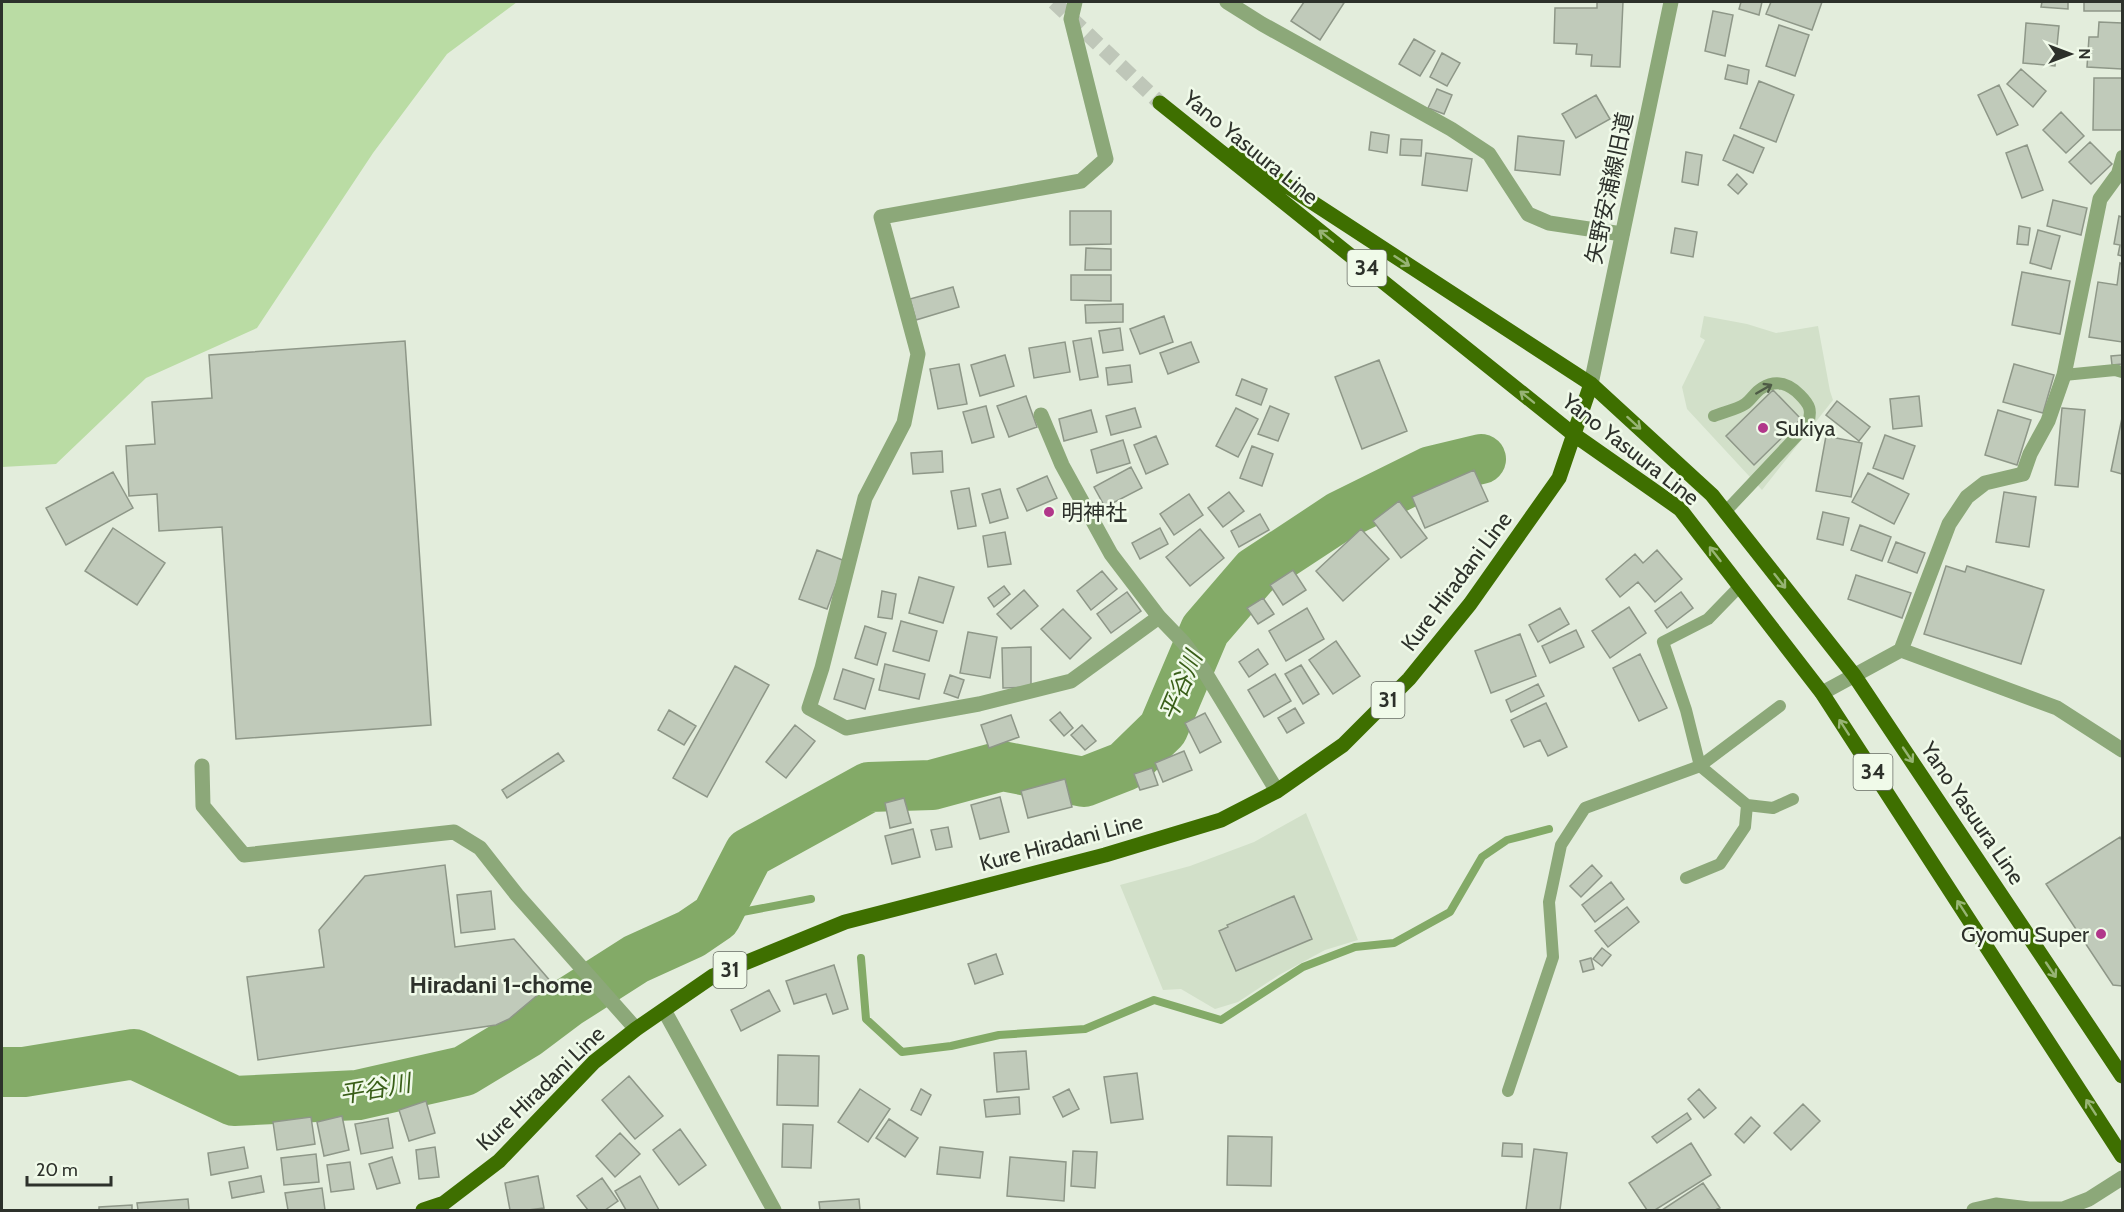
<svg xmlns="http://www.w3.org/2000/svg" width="2124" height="1212" font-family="Cabin,'Noto Sans JP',sans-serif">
<rect width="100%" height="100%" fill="#e3eddc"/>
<path fill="#d2e0c9" d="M1704,316L1747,324L1776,333L1818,326L1830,391L1833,400L1762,490L1687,409L1682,387L1705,340L1700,337Z
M1306,813L1358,940L1325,950L1279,975L1238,1002L1215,1009L1181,989L1163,990L1120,885L1190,866L1254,842Z"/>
<path fill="#badca4" d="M2,2H517L447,54L373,153L257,328L146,378L56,464L2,467Z"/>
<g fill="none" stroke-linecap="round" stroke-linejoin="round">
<path stroke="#83aa67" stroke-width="8" d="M716,917L811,899
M861,958L866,1019L902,1052L951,1046L999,1035L1085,1029L1154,1000L1221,1020L1303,967L1355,947L1394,943L1450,912L1482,857L1507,840L1549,829"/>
<path stroke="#83aa67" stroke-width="50" d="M2,1072H24L134,1054L234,1101L358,1095L464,1071L527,1033L567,1003L636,959L691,934L716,917L749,853L869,787L932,785L1002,766L1084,782L1125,766L1163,729L1205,630L1255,572L1340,516L1431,471L1481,459"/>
</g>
<path fill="#c0caba" stroke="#8e9788" stroke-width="1.5" d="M1304,2H1341L1344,3L1320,40L1291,21Z
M1597,2H1623L1620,67L1591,66L1592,55L1576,54L1577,44L1554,43L1555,8H1597Z
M1741,2H1762L1759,15L1739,9Z
M1771,2H1822L1812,30L1766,14Z
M2042,2H2068V9L2041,7Z
M2084,2H2122V11H2084Z
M1713,11L1733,15L1725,56L1705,51Z
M2099,22L2122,23V69L2087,67L2089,37H2098Z
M2026,23L2059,26L2055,66L2023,63Z
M1779,25L1809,35L1795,76L1766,66Z
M1414,39L1435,51L1420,76L1399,64Z
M1442,53L1460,63L1447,86L1430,77Z
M1728,65L1749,70L1747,84L1725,79Z
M2021,69L2046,91L2033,107L2007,84Z
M2094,78H2122V130H2093Z
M1759,81L1794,95L1776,142L1740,128Z
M1999,85L2018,125L1997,135L1978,95Z
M1437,89L1452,95L1444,114L1428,108Z
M1596,95L1610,119L1576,138L1562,114Z
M2061,112L2084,136L2066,153L2043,130Z
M1371,132L1389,135L1387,153L1369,150Z
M1734,135L1764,148L1753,173L1723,160Z
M1518,136L1564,141L1560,175L1515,170Z
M1401,139L1422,140L1421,156L1400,155Z
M2090,142L2112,164L2091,184L2069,162Z
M2027,145L2043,190L2022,198L2006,153Z
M1686,152L1702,155L1698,185L1682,182Z
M1426,153L1472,159L1467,191L1422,185Z
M1737,174L1747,184L1738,194L1728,185Z
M2053,200L2087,208L2081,235L2047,226Z
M1070,211H1111V244L1070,245Z
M2119,216L2122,217V256L2118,255L2120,245L2114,244Z
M2019,226L2030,228L2028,245L2017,244Z
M1675,228L1697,232L1693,257L1671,253Z
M2038,230L2060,236L2051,269L2030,263Z
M1086,248L1111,249V270H1085Z
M2120,263L2122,264V342L2089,337L2098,282L2117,285Z
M2022,272L2070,281L2060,334L2012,325Z
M1071,275H1111V301L1071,300Z
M953,287L959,307L916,320L910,299Z
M1123,304V322L1086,323L1085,305Z
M1164,316L1173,342L1140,354L1130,329Z
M1120,328L1123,350L1103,353L1099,331Z
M1091,338L1098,377L1080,380L1073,341Z
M405,341L431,725L236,739L222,527L159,531L157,494L129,496L126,446L155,444L152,402L212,398L209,355Z
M1065,342L1070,372L1034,378L1029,348Z
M1191,342L1199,362L1168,374L1160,353Z
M1005,355L1014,386L980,396L971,365Z
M2122,355V364L2112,365L2111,356Z
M1379,360L1407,431L1362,449L1335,377Z
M959,364L967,404L938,409L930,369Z
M2014,364L2054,375L2043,413L2003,402Z
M1130,365L1132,382L1108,385L1106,368Z
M1242,379L1267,389L1261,405L1236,395Z
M1773,390L1801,419L1754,465L1726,436Z
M1026,396L1037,427L1009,437L997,406Z
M1919,396L1922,426L1893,429L1890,399Z
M1837,401L1870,427L1859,441L1826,415Z
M986,406L994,437L972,443L963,412Z
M1270,406L1289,414L1278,441L1258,434Z
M1135,408L1141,427L1111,435L1106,416Z
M1236,408L1258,419L1238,457L1216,446Z
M2062,408L2085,410L2078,487L2055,485Z
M1091,410L1097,432L1064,441L1059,419Z
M1998,410L2031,420L2017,465L1985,455Z
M2122,418V474L2111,471Z
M1885,435L1915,446L1903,479L1873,468Z
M1156,436L1168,464L1146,474L1134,445Z
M1826,436L1862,443L1851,497L1816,491Z
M1123,440L1130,463L1097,473L1091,450Z
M1252,446L1273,454L1262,486L1240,478Z
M942,451L943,472L913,474L911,453Z
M1131,467L1142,488L1105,507L1094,487Z
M1474,470L1488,501L1425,528L1412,497Z
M113,472L133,508L66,545L46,508Z
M1868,473L1909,494L1894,524L1852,502Z
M1047,476L1057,498L1027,511L1017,489Z
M969,488L976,526L958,529L951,491Z
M1000,489L1008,518L990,523L982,494Z
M1229,492L1244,511L1223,527L1208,508Z
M2004,492L2036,497L2029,547L1996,542Z
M1189,494L1203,515L1174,535L1160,514Z
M1399,501L1427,538L1401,558L1373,521Z
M1823,512L1849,518L1843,545L1817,539Z
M1260,514L1269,530L1239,547L1231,531Z
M1860,525L1891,537L1882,561L1851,550Z
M113,528L165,563L137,605L85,571Z
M1160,528L1168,544L1140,559L1132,543Z
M1200,529L1224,558L1190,586L1166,557Z
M1361,529L1389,559L1343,601L1316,571Z
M1005,532L1011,564L988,567L983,536Z
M1896,542L1925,553L1917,573L1888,562Z
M817,550L845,561L827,609L799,599Z
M1657,550L1682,579L1655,602L1638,582L1620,597L1606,579L1635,554L1643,563Z
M1946,566L1965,572L1967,566L2044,590L2021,664L1924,634Z
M1293,570L1306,590L1283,605L1270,585Z
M1102,571L1117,589L1091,610L1077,591Z
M1856,575L1911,593L1902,618L1848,599Z
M919,577L954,587L943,623L909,613Z
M1004,586L1010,594L994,607L988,598Z
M1024,590L1038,606L1011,629L997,614Z
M882,591L896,594L892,619L878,617Z
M1127,592L1141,611L1111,633L1097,614Z
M1681,592L1693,608L1667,628L1655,611Z
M1263,598L1274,614L1258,624L1247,608Z
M1629,607L1646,633L1610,658L1592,631Z
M1307,608L1324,639L1286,661L1269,631Z
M1560,608L1569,624L1538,642L1529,625Z
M1063,609L1091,638L1070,659L1041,629Z
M901,621L937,631L929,661L893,651Z
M865,626L886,633L877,665L855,658Z
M1576,630L1584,647L1550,663L1542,646Z
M968,632L997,637L990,678L960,673Z
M1520,634L1536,676L1491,693L1475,651Z
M1336,641L1360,676L1333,694L1309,660Z
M1031,647V687L1003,688L1002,648Z
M1258,649L1268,664L1249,677L1239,662Z
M1640,654L1667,708L1639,721L1613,668Z
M885,664L925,674L919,699L879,690Z
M1301,665L1319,694L1303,704L1285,674Z
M735,666L769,685L707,797L673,778Z
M843,669L874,679L865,709L834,699Z
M1275,674L1291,701L1264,717L1248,690Z
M950,675L964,680L958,698L944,693Z
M1538,684L1544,696L1511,712L1506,700Z
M1546,703L1567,747L1548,756L1540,740L1524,747L1511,720Z
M1295,708L1304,723L1287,733L1278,718Z
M669,710L696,726L684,745L658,730Z
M1060,712L1073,728L1064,736L1050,720Z
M1205,713L1221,742L1200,753L1185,723Z
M1011,715L1019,737L989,748L981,725Z
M795,725L815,741L786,778L766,762Z
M1082,725L1096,741L1085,750L1071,735Z
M1184,751L1192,770L1163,782L1155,763Z
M558,753L564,761L507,798L502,790Z
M1152,768L1158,785L1140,790L1134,774Z
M1065,779L1072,807L1028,818L1021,791Z
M1000,797L1009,832L980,839L971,805Z
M904,798L911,823L890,828L885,803Z
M948,827L952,847L936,850L931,830Z
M913,829L920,857L892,864L885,836Z
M2120,837L2122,841V986L2113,985L2046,884Z
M445,865L455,947L514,939L552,983L509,1019L496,1025L258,1060L247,977L324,967L319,930L365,876Z
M1592,865L1602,876L1581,897L1570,886Z
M1611,882L1624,899L1595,922L1582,905Z
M491,891L495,929L461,933L457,895Z
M1294,896L1312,939L1236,971L1219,931L1228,927L1227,925Z
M1627,907L1639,922L1608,947L1595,931Z
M1602,948L1611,955L1602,966L1593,959Z
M996,954L1003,974L975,984L968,964Z
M1591,958L1594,969L1583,972L1580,961Z
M834,965L848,1009L833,1014L826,994L794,1004L786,981Z
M769,990L780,1011L741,1031L731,1010Z
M1026,1051L1029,1089L997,1092L994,1053Z
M778,1055L819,1056L818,1106L777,1105Z
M1137,1073L1143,1119L1111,1123L1104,1077Z
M629,1076L663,1116L635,1139L602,1100Z
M860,1089L890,1109L868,1142L838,1122Z
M921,1089L931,1095L921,1115L911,1110Z
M1069,1089L1079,1109L1063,1117L1053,1097Z
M1699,1089L1716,1108L1704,1118L1688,1099Z
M1019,1097L1020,1114L986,1117L984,1100Z
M426,1101L435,1133L409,1141L399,1110Z
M1803,1104L1820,1121L1791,1150L1774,1133Z
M1687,1113L1691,1119L1657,1143L1652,1137Z
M342,1116L349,1150L324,1156L317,1122Z
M311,1117L315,1144L277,1150L273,1122Z
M1751,1117L1760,1126L1744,1143L1735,1134Z
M388,1118L393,1148L361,1154L355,1124Z
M889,1119L918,1138L905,1157L876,1138Z
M783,1124L813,1125L811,1168L782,1167Z
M680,1129L706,1165L679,1185L653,1150Z
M620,1133L640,1154L615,1177L596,1156Z
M1228,1136L1272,1137L1271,1186L1227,1185Z
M1503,1143L1522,1144V1157L1502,1156Z
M1691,1143L1711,1175L1655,1210H1647L1629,1183Z
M244,1147L248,1168L211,1175L208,1153Z
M435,1147L439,1177L419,1179L416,1150Z
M940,1147L983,1152L980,1178L937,1174Z
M1534,1149L1567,1153L1560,1210H1526Z
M1073,1151L1097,1152L1095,1188L1071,1186Z
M316,1154L319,1182L284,1185L281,1158Z
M392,1157L400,1183L377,1189L369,1164Z
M1010,1157L1066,1162L1064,1201L1007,1196Z
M350,1162L354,1189L331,1192L327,1165Z
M261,1176L264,1192L232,1198L229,1182Z
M538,1176L544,1208L528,1210H510L505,1183Z
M640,1176L659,1210H626L615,1191Z
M602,1178L618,1201L605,1210H588L577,1196Z
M1703,1183L1720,1208L1715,1210H1662Z
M322,1188L325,1210H288L285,1193Z
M188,1199L189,1210H138L137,1203Z
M859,1199L860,1210H820L819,1202Z
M132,1205V1210H99V1207Z"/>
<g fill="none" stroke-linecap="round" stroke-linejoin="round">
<path stroke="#bfc7b9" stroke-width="15" stroke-dasharray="15 8" stroke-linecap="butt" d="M1054,2L1160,103"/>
<path stroke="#8ca879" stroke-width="12" d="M2116,177L2122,156
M2064,375L2115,370L2122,372
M1714,416C1723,412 1736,410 1745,404C1751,400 1755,392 1762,388C1777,379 1789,384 1800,395C1810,405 1812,410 1808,424L1725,512
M1747,805L1773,808L1793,799
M1686,878L1720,864L1745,827L1747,805L1700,766L1686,710L1663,642L1708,619L1740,586
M1508,1091L1553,957L1549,902L1561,845L1585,808L1700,766L1780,706"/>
<path stroke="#8ca879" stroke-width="15" d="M1075,2L1071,19L1106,159L1081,181L881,217L918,354L904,423L865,498L822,668L809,708L846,728L979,704L1071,681L1159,617
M1227,2L1262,24L1451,129L1489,154L1528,214L1549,223L1622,234
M1041,415L1062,465L1111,554L1159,617L1184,643L1203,669L1277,791
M1901,650L1949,524L1967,497L1985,483L2023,474L2030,454L2048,421L2064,375L2100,199L2116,177L2122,174
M1822,693L1901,650L2057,708L2122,750
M202,766L203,806L244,855L454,832L480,848L517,895L636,1029
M1974,1210L1996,1205L2029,1209H2063L2089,1199L2122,1178"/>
<path stroke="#8ca879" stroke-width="15" d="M1591,384L1671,2
M664,1010L774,1210"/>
<path stroke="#3e6f00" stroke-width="15" d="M1160,103L1573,434L1680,509L1822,693L2122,1156
M1235,152L1591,384L1712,495L1854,675L2122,1076
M423,1210L444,1203L499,1161L594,1062L636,1029L713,976L845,922L1105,855L1221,820L1277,791L1343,745L1409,679L1470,604L1559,478L1591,384"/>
</g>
<defs><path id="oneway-shaft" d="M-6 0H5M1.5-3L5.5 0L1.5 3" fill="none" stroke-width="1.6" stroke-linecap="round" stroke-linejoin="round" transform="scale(1.5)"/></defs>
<g stroke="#97b474">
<use href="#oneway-shaft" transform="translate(1326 236) rotate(-141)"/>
<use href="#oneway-shaft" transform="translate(1402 261) rotate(33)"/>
<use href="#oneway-shaft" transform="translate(1527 397) rotate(-141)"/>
<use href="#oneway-shaft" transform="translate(1634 423) rotate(42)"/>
<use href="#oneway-shaft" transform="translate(1715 554) rotate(-128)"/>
<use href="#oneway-shaft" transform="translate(1780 581) rotate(52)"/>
<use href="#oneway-shaft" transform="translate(1844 727) rotate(-123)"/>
<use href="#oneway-shaft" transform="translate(1908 755) rotate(56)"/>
<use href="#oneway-shaft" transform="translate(1962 908) rotate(-123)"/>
<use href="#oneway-shaft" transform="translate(2051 970) rotate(56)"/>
<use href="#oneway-shaft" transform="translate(2091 1107) rotate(-123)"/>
</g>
<use stroke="#4e5b46" href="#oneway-shaft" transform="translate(1764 389) rotate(-30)"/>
<g fill="#b1378a" stroke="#f0fae9" stroke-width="2">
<circle cx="1763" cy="428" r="6"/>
<circle cx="1049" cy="512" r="6"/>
<circle cx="2101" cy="934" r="6"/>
</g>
<g text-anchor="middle" stroke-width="5" stroke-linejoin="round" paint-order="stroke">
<g fill="#f0fae9" stroke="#686d64" stroke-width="1.5">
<rect x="1347.5" y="250" width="39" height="36" rx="4.5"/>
<rect x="1371.5" y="682" width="33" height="36" rx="4.5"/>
<rect x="1853.5" y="754" width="39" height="36" rx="4.5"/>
<rect x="713.5" y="952" width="33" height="36" rx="4.5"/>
</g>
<g font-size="21" font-weight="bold" fill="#2d312b">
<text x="1367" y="275">34</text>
<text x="1388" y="707">31</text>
<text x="1873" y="779">34</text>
<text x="730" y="977">31</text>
</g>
<g font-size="22" fill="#2d312b" stroke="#f0fae9">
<text transform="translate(1251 147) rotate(39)" y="8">Yano Yasuura Line</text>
<text transform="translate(1609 188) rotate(-78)" y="8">矢野安浦線旧道</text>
<text transform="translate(1631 449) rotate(38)" y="8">Yano Yasuura Line</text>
<text transform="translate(1456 581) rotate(-53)" y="8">Kure Hiradani Line</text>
<text transform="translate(1973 813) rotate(56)" y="8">Yano Yasuura Line</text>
<text transform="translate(1061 842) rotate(-15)" y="8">Kure Hiradani Line</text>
<text transform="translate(540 1088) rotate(-44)" y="8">Kure Hiradani Line</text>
</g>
<g font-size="22" fill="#2d312b" stroke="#f0fae9" text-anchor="start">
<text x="1775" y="436">Sukiya</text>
<text x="1061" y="520">明神社</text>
<text x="2089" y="942" text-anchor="end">Gyomu Super</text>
</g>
<g font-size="24" font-style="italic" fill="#395e18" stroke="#f0fae9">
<text transform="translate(1181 686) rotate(-67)" y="8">平谷川</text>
<text transform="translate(375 1089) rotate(-10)" y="8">平谷川</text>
</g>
<g font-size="24" font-weight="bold" fill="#2d312b" stroke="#f0fae9">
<text x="501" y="993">Hiradani 1-chome</text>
</g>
</g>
<rect width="2124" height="1212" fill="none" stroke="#2d312b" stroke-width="6"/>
<g transform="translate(2070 54) rotate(90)" stroke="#f0fae9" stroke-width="4.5" paint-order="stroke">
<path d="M0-4.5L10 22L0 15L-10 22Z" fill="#2d312b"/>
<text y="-9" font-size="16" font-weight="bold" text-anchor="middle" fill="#2d312b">N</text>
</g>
<path d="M27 1176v9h84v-9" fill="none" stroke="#2d312b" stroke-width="3"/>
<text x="36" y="1176" font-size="18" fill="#2d312b" stroke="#f0fae9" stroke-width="4.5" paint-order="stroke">20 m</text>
</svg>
